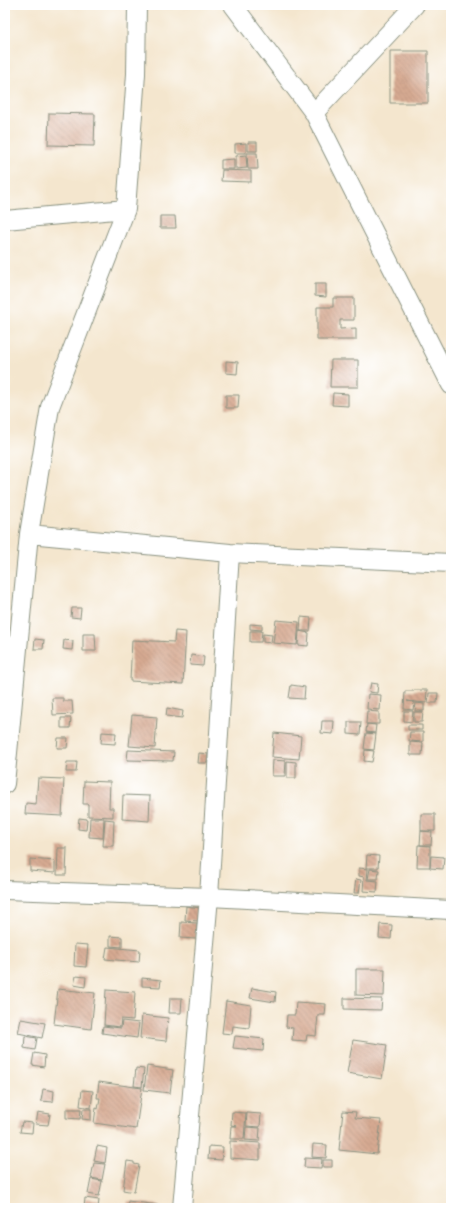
<svg xmlns="http://www.w3.org/2000/svg" width="456" height="1213" font-family="'Comic Neue',sans-serif">
<defs>
<pattern id="building-back-hatch" width="6" height="6" patternUnits="userSpaceOnUse"><rect width="6" height="6" fill="#d7aa92"/><path d="M-1 5l2 2M0 0l6 6M5-1l2 2" fill="none" stroke="#ae8c78"/></pattern>
</defs>
<rect width="100%" height="100%" fill="#fff"/>
<filter id="ink" filterUnits="userSpaceOnUse"><feTurbulence type="fractalNoise" baseFrequency=".025" numOctaves="2"/><feDisplacementMap in="SourceGraphic" scale="8" xChannelSelector="R" yChannelSelector="G"/><feConvolveMatrix kernelMatrix="1 2 1 2 8 2 1 2 1" color-interpolation-filters="sRGB"/></filter>
<filter id="wash" filterUnits="userSpaceOnUse"><feTurbulence type="fractalNoise" baseFrequency=".012" numOctaves="4" result="noise"/><feDisplacementMap in="SourceGraphic" scale="16" xChannelSelector="R" yChannelSelector="G"/><feGaussianBlur stdDeviation="0.9" result="paint"/><feColorMatrix in="noise" values="0 0 0 0 0 0 0 0 0 0 0 0 0 0 0 0 0 1.4 0 .05"/><feComposite in="paint" operator="in"/></filter>
<g filter="url(#wash)">
<rect width="100%" height="100%" fill="#f4e6ce"/>
<g id="blocks">
<path fill="url(#building-back-hatch)" d="M390,51H428V103H390Z
M49,113L95,114L94,146L48,145Z
M248,142H257V151H248Z
M246,143V153H235V144Z
M247,153H257L258,169H248Z
M246,155L247,168L236,169V156Z
M234,159V169H221V160Z
M222,170L251,171V182L221,181Z
M160,216H175L176,228H160Z
M315,284H326V297L315,296Z
M333,298H354V320H340V329L356,328V340H317V307H333Z
M331,360H358V387H330Z
M226,361L238,362L237,374L226,373Z
M333,393L348,394V406L332,405Z
M226,395H239L238,408H226Z
M72,608H81L80,618L71,617Z
M301,617L311,618L310,631H300Z
M276,620L299,622L297,645L273,643Z
M250,624L262,625V630L250,629Z
M175,631L186,632L183,684L130,681L132,640L174,642Z
M250,631H262L261,642H250Z
M299,631L309,633L308,646L298,645Z
M83,634H95L96,651H83Z
M263,634L272,635L271,643L263,642Z
M35,639L44,640L43,649H34Z
M64,640L73,641L72,650L63,649Z
M191,655L204,657L203,666L190,665Z
M371,683L378,684L377,693L369,692Z
M291,685L305,687L304,699L289,698Z
M414,690H427L426,703L407,701L414,702L413,710L404,709L405,691H414Z
M429,693H438L437,703H428Z
M368,694L381,695L380,710L367,709Z
M52,698H63V701H72L73,714L53,715Z
M416,703L424,704V711H415Z
M167,708L183,711L182,718L166,716Z
M367,711L379,712V724H366Z
M404,711H413L412,722L404,721Z
M414,712H423L422,722H414Z
M132,715L157,717L155,748L129,746Z
M61,718H71L70,728H61Z
M322,721H334L333,734L321,733Z
M348,722H361L360,735L348,734Z
M367,724L376,725L375,733L366,732Z
M408,725H422V730H408Z
M102,732L116,733L115,744L101,743Z
M410,732H423V742L409,741Z
M274,733L301,736L299,759L272,757Z
M366,733L376,734L374,750L364,749Z
M58,738H68L67,748H57Z
M410,742L423,743L422,755H410Z
M128,750L174,752L173,761L127,760Z
M365,750L374,751L372,762L364,761Z
M199,753L208,754L207,763H198Z
M273,760L286,761L285,776H272Z
M287,761L296,762V778H287Z
M67,762H77L76,772H66Z
M38,778L64,779L62,816L25,814L26,803L36,804Z
M84,781L110,782L109,808H113V817L88,816V804H83Z
M123,795L150,796L149,821L122,819Z
M421,814H435V831H421Z
M79,818L87,819L86,830L78,829Z
M90,818H104L103,838L89,837Z
M105,819L114,820L113,846H103Z
M421,831L432,832L431,845H420Z
M418,845L430,846V867H417Z
M58,848H67L66,875H57Z
M367,855L379,856L378,868H366Z
M431,856L444,857L443,869L430,868Z
M30,859L55,861V873L30,871Z
M359,868L368,869L367,880L378,881L377,892L363,891L364,877L359,876Z
M370,869L379,870L378,879H368Z
M356,879L361,880L359,893H354Z
M186,906L200,908L198,921L185,920Z
M181,922L197,923L196,939L180,938Z
M380,924L392,925L391,939L379,938Z
M110,936L122,937V947L110,946Z
M75,944L88,945L86,967L74,966Z
M107,947L140,950L139,962L105,959Z
M356,969H385L384,996L356,995Z
M76,976L86,977L85,987L74,985Z
M142,978L161,980L160,987L142,986Z
M252,988L276,992L275,1002L250,998Z
M58,989L95,993L91,1029L54,1024Z
M106,990L135,992L133,1020L121,1019L120,1027L104,1025Z
M170,998H182L181,1013H169Z
M344,998L382,999L381,1010L344,1009Z
M226,1001L251,1005L249,1028L233,1026L232,1034L222,1033Z
M296,1002L326,1004L325,1015H318L316,1036L307,1035L306,1041L292,1040L293,1028L286,1027L287,1015H295Z
M142,1015L168,1018L166,1041L140,1038Z
M21,1019L45,1023L42,1038L18,1033Z
M122,1021L139,1023L137,1038L102,1033L103,1026L121,1028Z
M25,1036L37,1038L35,1050L24,1048Z
M235,1036L264,1039L263,1051L233,1048Z
M353,1040L387,1045L382,1079L347,1073Z
M34,1053L45,1055L44,1067L32,1065Z
M147,1066L173,1070L170,1093L144,1090Z
M136,1068L144,1069L142,1087L134,1086Z
M99,1082L142,1088L136,1129L94,1123L96,1108L98,1109L100,1098H97Z
M43,1089L54,1091L53,1102L41,1101Z
M82,1090L93,1091L91,1108L80,1106Z
M66,1109H81L80,1119L66,1118Z
M83,1109H91V1120L82,1119Z
M343,1111L356,1112L355,1118L381,1120L377,1154L339,1150Z
M38,1112L50,1114L48,1125L36,1124Z
M232,1112L246,1113L244,1139H230L231,1126H237L231,1125Z
M247,1113L261,1114L260,1127L246,1126Z
M22,1122L33,1123L32,1133L20,1132Z
M246,1127L260,1128L259,1141L245,1140Z
M230,1141L260,1143V1160L230,1158Z
M313,1144L327,1145L326,1158L312,1157Z
M97,1146L107,1148L105,1163L94,1161Z
M209,1146L223,1147L222,1160L208,1159Z
M305,1158L322,1159L321,1168L304,1167Z
M323,1160H332V1167H323Z
M127,1161L134,1162V1164L139,1165L134,1192L123,1190Z
M94,1163L105,1164L102,1180L91,1178Z
M91,1179L102,1181L99,1196L88,1194Z
M85,1198L99,1200L98,1208H84Z
M128,1201L158,1205L157,1208H127Z"/>
</g>
</g>
<g filter="url(#ink)">
<use href="#blocks" fill-opacity="0" stroke="#8a9281" stroke-width="1"/>
<g fill="none" stroke-linecap="round" stroke-linejoin="round">
<g stroke="#8a9281" stroke-width="20">
<path id="street" d="M233,5L314,113L451,385
M314,113L415,5
M5,220L126,209
M29,534L230,553L451,563
M5,784L29,534L50,407L126,209L136,74L137,5
M5,890L209,897L451,910
M182,1208L209,897L230,553"/>
</g>
<use href="#street" stroke="#fff" stroke-width="18"/>
</g>
</g>
<rect width="456" height="1213" fill="none" stroke="#fff" stroke-width="20"/>
</svg>
